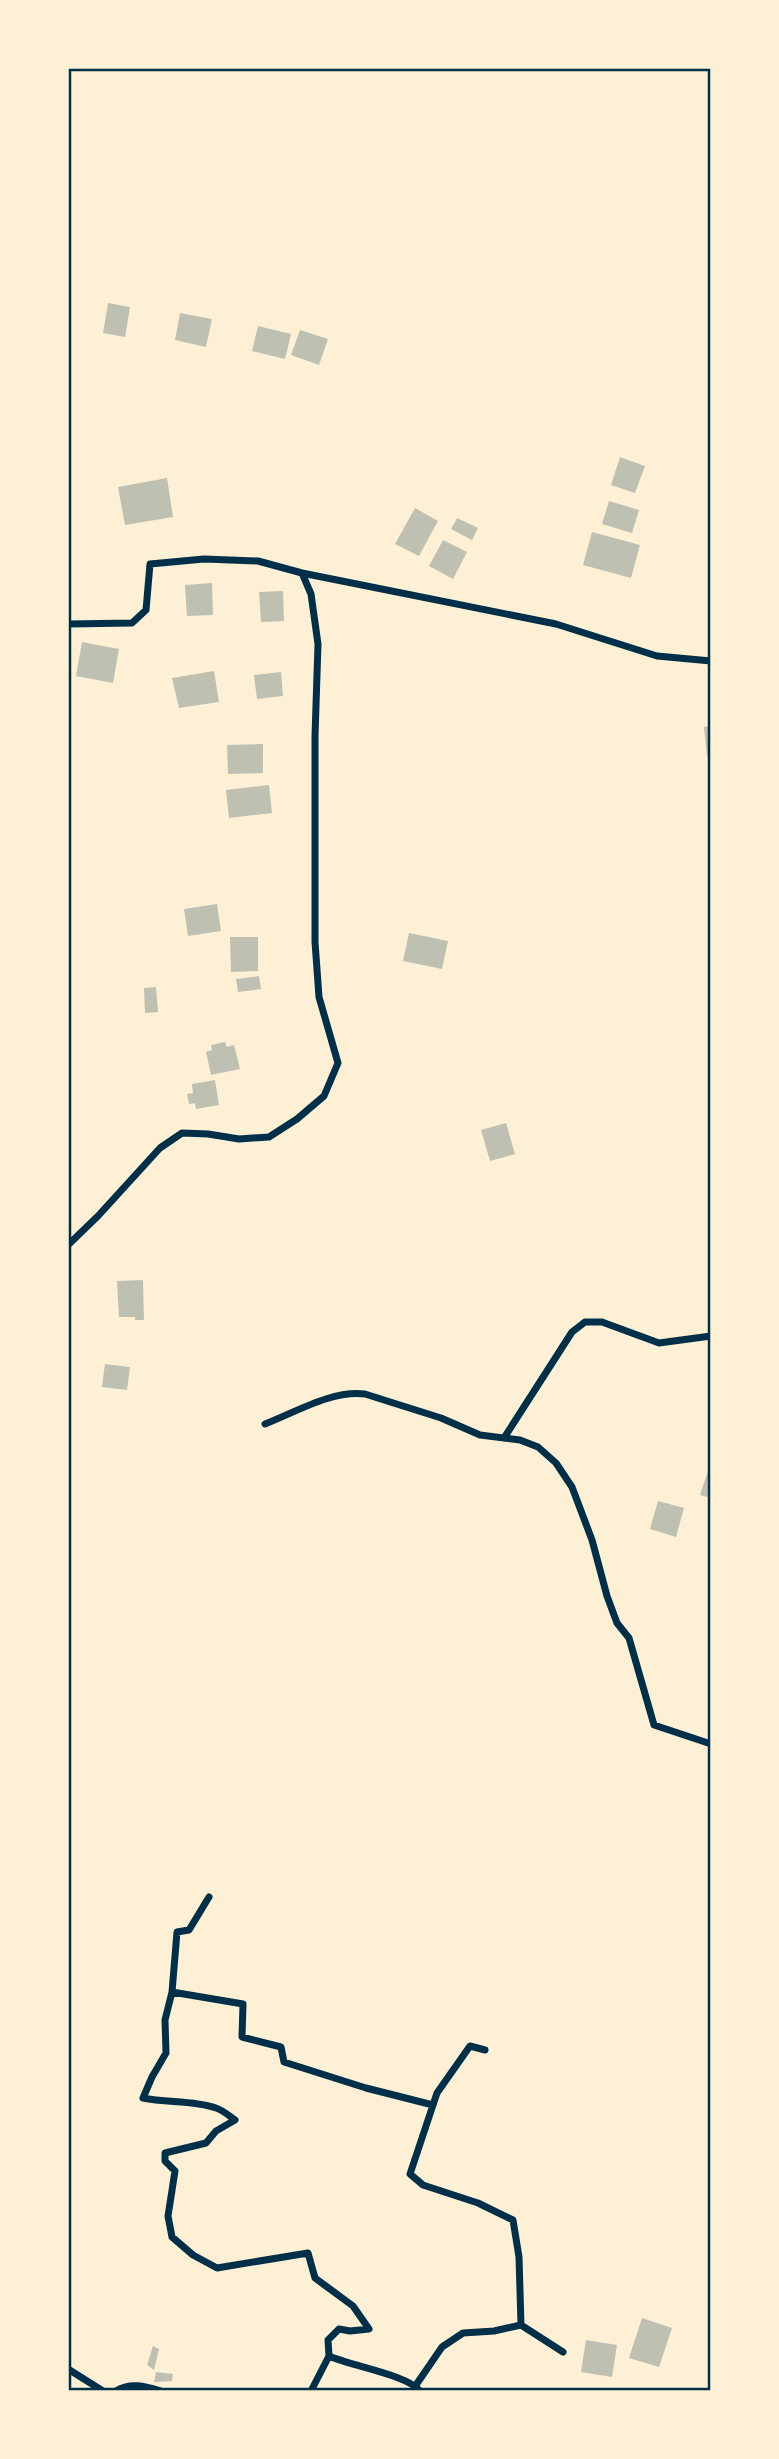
<svg xmlns="http://www.w3.org/2000/svg" width="779" height="2459" font-family="'Varela Round',sans-serif">
<rect width="100%" height="100%" fill="#fdf0d5"/>
<path fill="#bec0b2" d="M108,303L130,307L125,337L103,333Z
M180,313L212,319L206,347L175,340Z
M258,326L291,334L285,359L252,351Z
M300,330L328,339L319,365L291,355Z
M620,457L645,466L635,493L611,485Z
M167,478L173,517L125,525L118,487Z
M609,501L639,510L632,533L602,524Z
M415,508L438,521L419,556L395,544Z
M457,518L478,528L472,540L451,529Z
M592,532L640,545L631,578L583,565Z
M443,540L467,552L453,579L429,566Z
M212,583L213,615L187,616L185,585Z
M283,591L284,621L261,622L259,592Z
M82,642L119,649L113,683L76,676Z
M214,671L219,702L179,708L172,678Z
M281,672L283,696L257,699L254,675Z
M711,726V756H707L704,727Z
M263,744V773L228,774L227,745Z
M269,785L272,813L229,818L226,790Z
M217,904L221,931L188,936L184,909Z
M409,933L448,941L442,969L403,961Z
M230,937H258V971L231,972Z
M259,976L261,989L238,992L236,979Z
M156,987L158,1012L145,1013L144,988Z
M225,1042L227,1047L234,1045L240,1069L211,1075L206,1052L212,1050L211,1045Z
M215,1080L219,1105L196,1109L195,1103L189,1104L187,1094L193,1093L192,1084Z
M506,1123L515,1154L490,1161L481,1130Z
M143,1280L144,1320H135V1317H119L117,1281Z
M105,1364L130,1367L127,1390L102,1387Z
M708,1471L711,1472V1498L700,1495Z
M658,1501L684,1508L676,1537L650,1529Z
M642,2318L672,2328L659,2367L629,2358Z
M586,2340L617,2345L612,2377L581,2372Z
M153,2346L159,2349L154,2370L147,2365Z
M156,2372L173,2374L172,2381L154,2382Z"/>
<g fill="none" stroke-linecap="round" stroke-linejoin="round">
<path stroke="#003049" stroke-width="7" d="M302,573L556,624L657,656L711,661
M68,624L132,623L146,610L150,564L204,559L258,561L302,573L311,594L318,644L315,736V942L319,997L338,1063L324,1096L297,1119L269,1137L239,1139L208,1134L182,1133L160,1148L98,1216L68,1245
M265,1424C296,1412 332,1390 365,1394L441,1418L480,1435L520,1440L538,1447L556,1463L572,1487L592,1540L607,1596L617,1623L629,1638L654,1725L711,1744
M504,1438L572,1332L585,1322H602L659,1343L711,1336
M209,1897L189,1930L177,1932L172,1992L165,2020L166,2053L152,2077L143,2098C167,2103 193,2100 216,2108C223,2110 229,2116 235,2120L216,2131L206,2143L165,2153V2161L175,2171L168,2216L172,2237L193,2255L217,2268L308,2253L315,2278L353,2306L369,2329L350,2331L339,2329L328,2340L329,2356L311,2391
M172,1992L243,2004L242,2037L281,2047L284,2062L366,2088L433,2105
M485,2050L470,2046L437,2093L410,2174L423,2185L478,2203L513,2220L519,2257L521,2325
M329,2356C351,2366 408,2375 420,2391
M68,2369L103,2391
M416,2385L442,2347L463,2333L494,2331L521,2325L563,2352
M116,2391C130,2382 145,2386 161,2391"/>
</g>
<rect width="779" height="2459" fill="none" stroke="#fdf0d5" stroke-width="140"/>
<rect x="70" y="70" width="639" height="2319" fill="none" stroke="#003049" stroke-width="2.5"/>
</svg>
